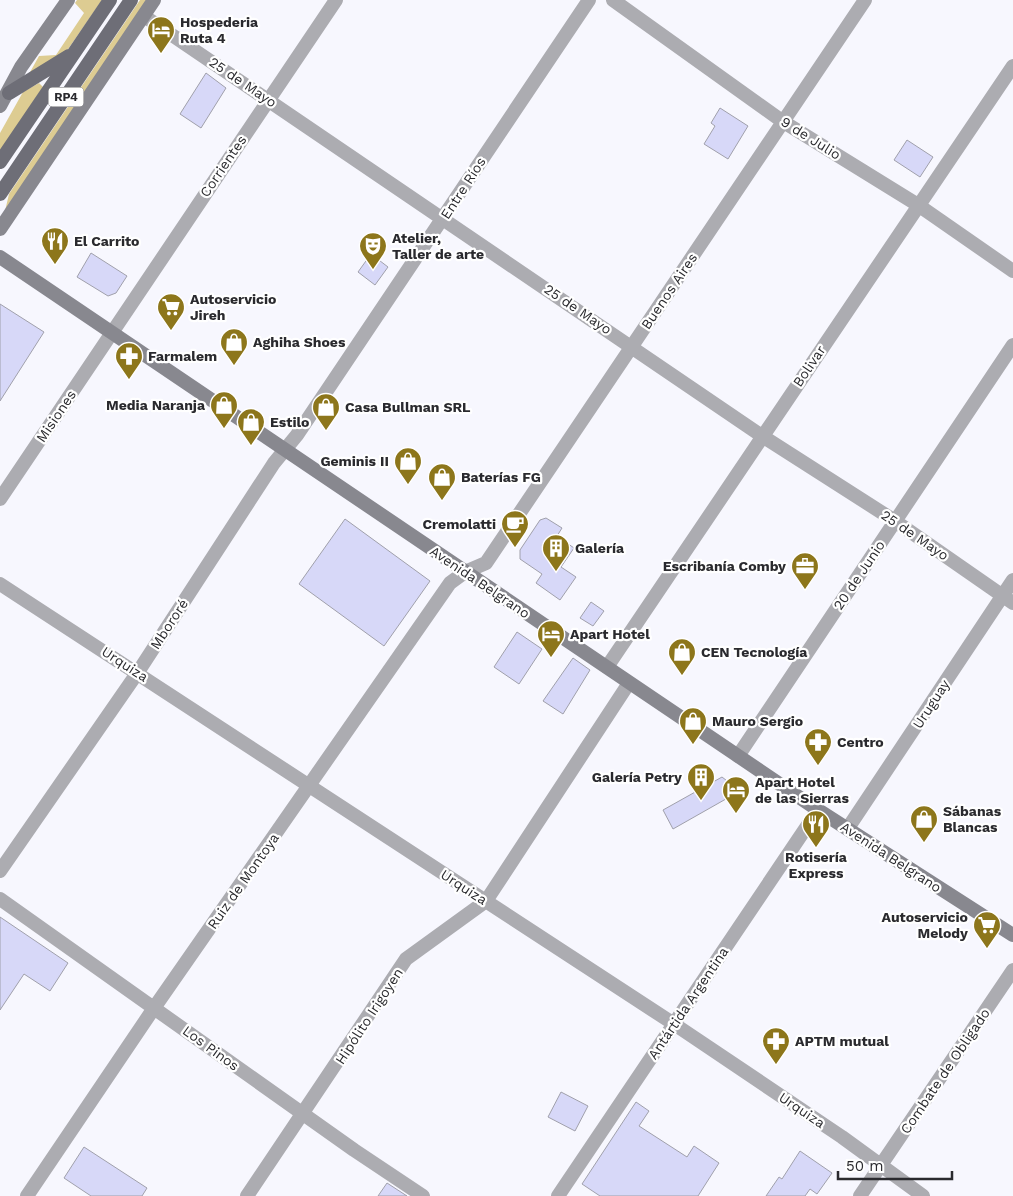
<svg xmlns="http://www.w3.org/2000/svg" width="1013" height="1196" font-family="'Work Sans',sans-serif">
<rect width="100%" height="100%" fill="#f7f7fe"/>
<path fill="#ddcc92" d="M77,0H102L64,55L29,74L39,56L56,55L84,13L75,3Z
M140,0H147L5,211L9,194Z
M39,83L43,87L0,151V133L23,92Z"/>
<path fill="#d7d8f8" stroke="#a0a0ab" d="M206,73L226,88L201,128L180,114Z
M720,108L748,126L728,159L704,144L715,126L711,123Z
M907,140L933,157L920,177L894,160Z
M91,253L127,276L116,293L108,296L77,277Z
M371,254L388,267L375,285L358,272Z
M0,304L44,332L0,401Z
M546,518L562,528L557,536L574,548L561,567L576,577L560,600L536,583L542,574L520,559V550L540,520Z
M345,519L430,581L384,646L299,584Z
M591,602L604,611L593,626L580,618Z
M517,632L542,649L519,684L494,667Z
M573,658L590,670L563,714L543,701Z
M722,777L740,791L673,829L663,810Z
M0,917L68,963L50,991L24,974L0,1010Z
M561,1092L588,1106L575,1131L548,1117Z
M636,1102L649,1111L639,1126L687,1157L694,1146L719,1163L698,1196H600L582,1184Z
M84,1147L147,1188L142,1196H91L64,1178Z
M800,1151L832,1173L817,1194L810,1189L805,1196H766L779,1177L782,1179Z
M387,1183L407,1196H378Z"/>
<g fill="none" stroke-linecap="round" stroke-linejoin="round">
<path stroke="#acacb1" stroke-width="14" d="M613,0L782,121L918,205L1013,271
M144,16L762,436L895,521L1013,603
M0,499L336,0
M0,584L674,1024L842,1137L923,1196
M607,667L1013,66
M738,756L1013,345
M848,828L1013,580
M0,871L138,672L274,463L297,435L589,0
M0,899L354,1150L423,1196
M27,1196L154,1008L450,583L465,572L486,563L865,0
M247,1196L406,959L486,901L629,683
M558,1196L818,810
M860,1196L1013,970"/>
<path stroke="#88888f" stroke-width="14" d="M0,106L21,67L68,0
M0,229L154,0
M0,257L818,810L1013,935"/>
<path stroke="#6e6e77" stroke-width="14" d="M9,93L69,56
M0,162L110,0
M0,194L131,0"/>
</g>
<defs>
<g id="hotel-pin" transform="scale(1.4375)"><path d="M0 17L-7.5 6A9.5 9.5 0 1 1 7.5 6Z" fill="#8d761b" stroke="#fff"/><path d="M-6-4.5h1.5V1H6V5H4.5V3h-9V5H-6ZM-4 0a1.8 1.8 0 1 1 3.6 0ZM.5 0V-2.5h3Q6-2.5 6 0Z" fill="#fff"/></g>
<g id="restaurant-pin" transform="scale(1.4375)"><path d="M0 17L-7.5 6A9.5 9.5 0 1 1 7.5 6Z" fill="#8d761b" stroke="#fff"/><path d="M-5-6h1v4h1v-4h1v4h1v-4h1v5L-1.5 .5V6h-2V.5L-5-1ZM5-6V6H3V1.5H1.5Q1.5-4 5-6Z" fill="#fff"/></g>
<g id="theatre-pin" transform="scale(1.4375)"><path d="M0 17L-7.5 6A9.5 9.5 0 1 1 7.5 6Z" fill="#8d761b" stroke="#fff"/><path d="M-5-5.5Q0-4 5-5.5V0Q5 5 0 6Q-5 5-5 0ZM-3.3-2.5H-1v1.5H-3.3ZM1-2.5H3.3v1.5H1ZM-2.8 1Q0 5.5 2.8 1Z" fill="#fff"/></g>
<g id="supermarket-pin" transform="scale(1.4375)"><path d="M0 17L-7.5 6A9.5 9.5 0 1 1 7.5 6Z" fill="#8d761b" stroke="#fff"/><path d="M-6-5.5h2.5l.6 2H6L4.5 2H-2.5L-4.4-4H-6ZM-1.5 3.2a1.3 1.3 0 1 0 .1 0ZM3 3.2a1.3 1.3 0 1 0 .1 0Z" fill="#fff"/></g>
<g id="shop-pin" transform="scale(1.4375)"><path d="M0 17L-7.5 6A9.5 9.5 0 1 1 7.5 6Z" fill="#8d761b" stroke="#fff"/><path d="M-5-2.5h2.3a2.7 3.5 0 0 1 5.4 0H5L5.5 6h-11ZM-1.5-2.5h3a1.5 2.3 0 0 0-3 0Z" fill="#fff"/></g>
<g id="pharmacy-pin" transform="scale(1.4375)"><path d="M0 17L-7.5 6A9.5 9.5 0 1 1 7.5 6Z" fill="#8d761b" stroke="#fff"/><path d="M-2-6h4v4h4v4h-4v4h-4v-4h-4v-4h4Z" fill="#fff"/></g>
<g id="cafe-pin" transform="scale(1.4375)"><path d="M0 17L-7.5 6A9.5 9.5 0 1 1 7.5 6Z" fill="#8d761b" stroke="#fff"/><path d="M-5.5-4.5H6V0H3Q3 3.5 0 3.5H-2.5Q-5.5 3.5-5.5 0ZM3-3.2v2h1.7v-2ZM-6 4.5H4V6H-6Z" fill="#fff"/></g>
<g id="building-pin" transform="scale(1.4375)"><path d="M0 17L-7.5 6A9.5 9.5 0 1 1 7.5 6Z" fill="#8d761b" stroke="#fff"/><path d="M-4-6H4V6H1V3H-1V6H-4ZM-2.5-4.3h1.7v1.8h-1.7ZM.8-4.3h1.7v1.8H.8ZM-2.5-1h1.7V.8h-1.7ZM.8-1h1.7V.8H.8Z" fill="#fff"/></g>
<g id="office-pin" transform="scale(1.4375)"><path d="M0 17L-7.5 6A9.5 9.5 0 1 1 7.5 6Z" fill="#8d761b" stroke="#fff"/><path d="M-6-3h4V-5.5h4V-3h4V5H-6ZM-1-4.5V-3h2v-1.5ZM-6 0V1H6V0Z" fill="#fff"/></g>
</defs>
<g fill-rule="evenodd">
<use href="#hotel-pin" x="161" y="30"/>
<use href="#restaurant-pin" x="55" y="241"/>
<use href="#theatre-pin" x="373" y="246"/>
<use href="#supermarket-pin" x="171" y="307"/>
<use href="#shop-pin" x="234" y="342"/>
<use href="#pharmacy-pin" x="129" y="356"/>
<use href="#shop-pin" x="224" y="405"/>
<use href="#shop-pin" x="326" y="407"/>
<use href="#shop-pin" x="251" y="422"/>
<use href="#shop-pin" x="408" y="461"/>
<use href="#shop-pin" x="442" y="477"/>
<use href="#cafe-pin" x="515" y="524"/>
<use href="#building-pin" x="556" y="548"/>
<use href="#office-pin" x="805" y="566"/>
<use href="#hotel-pin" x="551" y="634"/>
<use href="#shop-pin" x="682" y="652"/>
<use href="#shop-pin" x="693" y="721"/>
<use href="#pharmacy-pin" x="818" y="742"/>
<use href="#building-pin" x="701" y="777"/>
<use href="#hotel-pin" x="736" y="790"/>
<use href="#shop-pin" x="924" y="819"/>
<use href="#restaurant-pin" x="816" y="824"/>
<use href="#supermarket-pin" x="987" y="925"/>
<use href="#pharmacy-pin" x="776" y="1041"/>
</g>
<g text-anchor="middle" stroke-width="4.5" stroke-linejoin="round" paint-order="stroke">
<rect fill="#fff" stroke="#6a6a6d" stroke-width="1" x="48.5" y="87.5" width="35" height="19" rx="4"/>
<g font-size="12" font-weight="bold" fill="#2a2a2e">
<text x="66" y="101">RP4</text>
</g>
<g font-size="14" font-weight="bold" fill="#2a2a2e" stroke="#fff" text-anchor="start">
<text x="180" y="27">Hospederia<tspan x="180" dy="16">Ruta 4</tspan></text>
<text x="392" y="243">Atelier,<tspan x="392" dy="16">Taller de arte</tspan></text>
<text x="74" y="246">El Carrito</text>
<text x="190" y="304">Autoservicio<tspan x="190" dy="16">Jireh</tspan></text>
<text x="253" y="347">Aghiha Shoes</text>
<text x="148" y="361">Farmalem</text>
<text x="205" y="410" text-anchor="end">Media Naranja</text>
<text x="345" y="412">Casa Bullman SRL</text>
<text x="270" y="427">Estilo</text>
<text x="389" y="466" text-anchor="end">Geminis II</text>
<text x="461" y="482">Baterías FG</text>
<text x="496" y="529" text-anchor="end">Cremolatti</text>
<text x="575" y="553">Galería</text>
<text x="786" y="571" text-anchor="end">Escribanía Comby</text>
<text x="570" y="639">Apart Hotel</text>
<text x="701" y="657">CEN Tecnología</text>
<text x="712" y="726">Mauro Sergio</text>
<text x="837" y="747">Centro</text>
<text x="682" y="782" text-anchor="end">Galería Petry</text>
<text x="755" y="787">Apart Hotel<tspan x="755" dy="16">de las Sierras</tspan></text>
<text x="943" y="816">Sábanas<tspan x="943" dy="16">Blancas</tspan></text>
<text x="816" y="862" text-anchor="middle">Rotisería<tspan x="816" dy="16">Express</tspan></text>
<text x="968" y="922" text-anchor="end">Autoservicio<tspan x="968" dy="16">Melody</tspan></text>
<text x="795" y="1046">APTM mutual</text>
</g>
<g font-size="14" fill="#2a2a2e" stroke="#fff">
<text transform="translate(243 82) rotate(34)" y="5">25 de Mayo</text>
<text transform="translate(811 138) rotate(32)" y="5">9 de Julio</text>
<text transform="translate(223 166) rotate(-56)" y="5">Corrientes</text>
<text transform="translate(463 188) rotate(-57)" y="5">Entre Ríos</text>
<text transform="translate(669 291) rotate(-56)" y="5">Buenos Aires</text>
<text transform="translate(578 309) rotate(34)" y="5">25 de Mayo</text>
<text transform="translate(809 366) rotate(-56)" y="5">Bolivar</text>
<text transform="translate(56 416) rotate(-56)" y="5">Misiones</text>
<text transform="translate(915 535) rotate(34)" y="5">25 de Mayo</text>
<text transform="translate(859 575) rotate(-56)" y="5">20 de Junio</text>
<text transform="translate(480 582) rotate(34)" y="5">Avenida Belgrano</text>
<text transform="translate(169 624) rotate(-57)" y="5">Mbororé</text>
<text transform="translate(125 664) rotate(33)" y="5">Urquiza</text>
<text transform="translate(931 704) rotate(-57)" y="5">Uruguay</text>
<text transform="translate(891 857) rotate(33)" y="5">Avenida Belgrano</text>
<text transform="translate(243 881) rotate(-55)" y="5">Ruiz de Montoya</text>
<text transform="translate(464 887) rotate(33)" y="5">Urquiza</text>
<text transform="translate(688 1003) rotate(-56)" y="5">Antártida Argentina</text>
<text transform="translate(369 1016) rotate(-57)" y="5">Hipólito Irigoyen</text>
<text transform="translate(211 1048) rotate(36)" y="5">Los Pinos</text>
<text transform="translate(945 1071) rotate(-56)" y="5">Combate de Obligado</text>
<text transform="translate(802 1110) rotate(34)" y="5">Urquiza</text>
</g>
</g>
<path d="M838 1171v8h114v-8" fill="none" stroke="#2a2a2e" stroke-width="2.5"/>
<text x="846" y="1171" font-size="15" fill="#2a2a2e" stroke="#ffffff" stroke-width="4" paint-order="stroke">50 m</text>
</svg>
